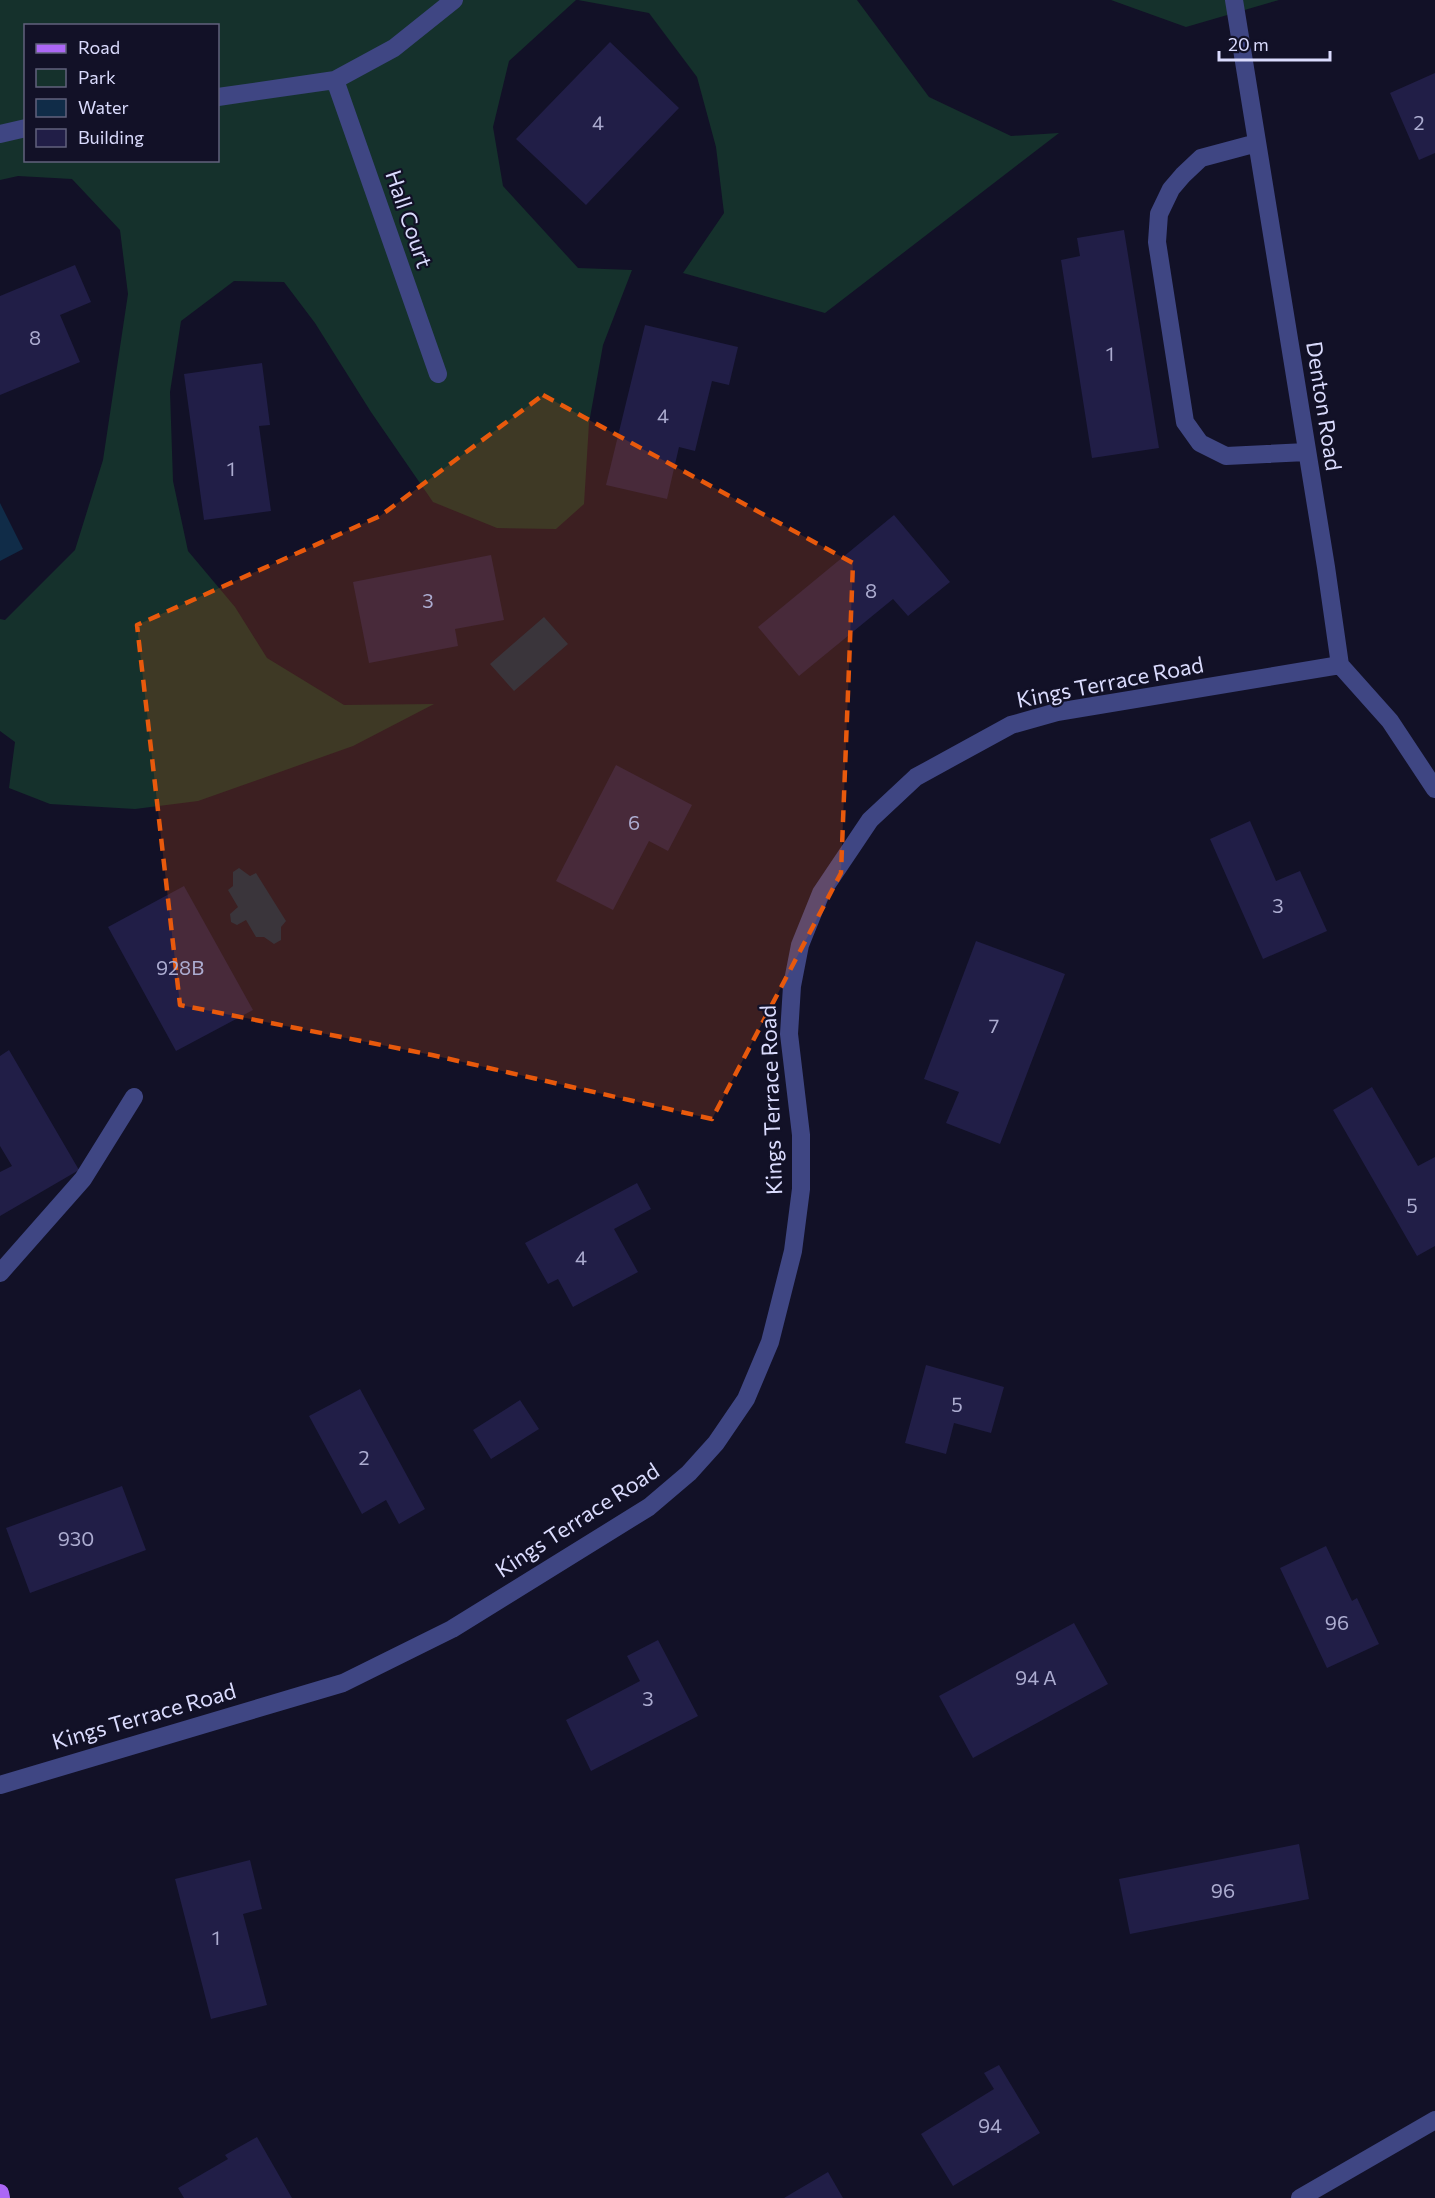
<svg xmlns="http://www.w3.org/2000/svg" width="1435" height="2198" font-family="Commissioner,sans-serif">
<rect width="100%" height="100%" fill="#121127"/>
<path fill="#15312c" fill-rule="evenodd" d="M0,0H576L509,61L493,127L503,186L578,268L632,270L603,345L589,423L584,504L556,529L497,528L433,502L371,412L315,323L284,282L234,281L181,321L170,392L173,481L188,551L235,607L267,658L344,705L434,704L353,746L198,801L135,809L50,804L9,788L15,742L0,731V619L5,620L75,550L103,460L128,294L120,230L72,179L18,176L0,180ZM26,26H218V160H26Z
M578,0H857L929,97L1011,136L1059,133L825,313L683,273L724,213L716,147L697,77L649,13Z
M1111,0H1279L1186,27Z"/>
<path fill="#102c48" d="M0,503L23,549L0,561Z
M544,617L568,644L514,691L490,664Z
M239,868L250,876L256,873L286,921L281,927V940L274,944L264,937H256L246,920L237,925L231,922L230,914L238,907L228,890L233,886V872Z"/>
<path fill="#211e47" d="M610,42L679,108L586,205L516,139Z
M1435,73V153L1419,160L1390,93Z
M1124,230L1159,448L1092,458L1061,260L1080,256L1077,238Z
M75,265L91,302L60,315L80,362L0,395V296Z
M645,325L738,347L729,385L712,381L695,451L679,447L667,499L606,485Z
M262,363L270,425L259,426L271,511L204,520L184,374Z
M894,515L950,582L908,616L893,599L799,676L758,627Z
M491,555L504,620L455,629L458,646L369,663L353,582Z
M616,765L692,805L668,851L649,841L613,910L556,881Z
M1250,821L1276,881L1300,871L1327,931L1263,959L1210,839Z
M184,886L253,1010L176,1051L108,927Z
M976,941L1065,974L1000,1144L946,1123L959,1092L924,1079Z
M9,1050L79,1170L0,1216V1172L12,1166L0,1146V1056Z
M1372,1087L1418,1166L1435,1157V1246L1417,1256L1333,1110Z
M637,1183L651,1209L614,1229L638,1272L573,1307L558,1279L548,1284L525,1243Z
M926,1365L1004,1387L991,1433L954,1423L946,1454L905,1443Z
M360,1389L425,1509L399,1524L386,1500L362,1514L309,1416Z
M520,1400L539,1429L491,1459L473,1430Z
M122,1486L146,1550L30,1593L6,1528Z
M1326,1546L1352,1601L1357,1598L1379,1644L1327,1668L1280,1568Z
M1074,1623L1108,1684L973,1758L939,1696Z
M658,1640L698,1716L591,1771L566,1720L640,1681L627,1656Z
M1299,1844L1309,1899L1130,1934L1119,1879Z
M250,1860L262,1909L243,1914L267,2005L211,2019L175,1879Z
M999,2065L1040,2133L953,2186L921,2134L994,2089L984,2073Z
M257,2137L292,2198H184L178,2188L228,2159L225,2155Z
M828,2172L843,2198H784Z"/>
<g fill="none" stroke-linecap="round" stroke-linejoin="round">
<path stroke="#3f4683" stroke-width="18" d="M1234,0L1326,567L1340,665L1390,721L1435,789
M335,80L438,374
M218,97L335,80L394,48L454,0
M0,134L26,128
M1257,143L1201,158L1183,175L1171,189L1159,214L1157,242L1185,422L1200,443L1226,456L1307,452
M0,1273L83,1179L134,1097
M0,1785L343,1683L452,1629L649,1507L689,1473L716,1443L746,1399L770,1342L793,1251L801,1189V1135L789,1034L792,986L800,945L821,893L870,820L916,777L1011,725L1057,712L1340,665
M1300,2198L1435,2120"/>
<path stroke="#ac67f6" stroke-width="18" d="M0,2193L1,2198"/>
</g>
<path fill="#e8590c" fill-opacity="0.2" stroke="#e8590c" stroke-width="4.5" stroke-dasharray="12 8" stroke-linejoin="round" d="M543,395L853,563L841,873L712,1119L432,1055L180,1005L137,625L380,516Z"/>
<g text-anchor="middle" stroke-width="4.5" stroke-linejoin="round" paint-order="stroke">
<g font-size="20" fill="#acacd0">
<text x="598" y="130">4</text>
<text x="1419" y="130">2</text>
<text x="35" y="345">8</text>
<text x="1110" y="361">1</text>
<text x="663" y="423">4</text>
<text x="231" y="476">1</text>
<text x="871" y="598">8</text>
<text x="428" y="608">3</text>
<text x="634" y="830">6</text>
<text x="1278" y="913">3</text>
<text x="180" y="975">928B</text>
<text x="994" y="1033">7</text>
<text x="1412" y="1213">5</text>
<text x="581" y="1265">4</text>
<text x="957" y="1412">5</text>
<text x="364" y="1465">2</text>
<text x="76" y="1546">930</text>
<text x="1337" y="1630">96</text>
<text x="1036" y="1685">94 A</text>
<text x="648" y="1706">3</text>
<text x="1223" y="1898">96</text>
<text x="216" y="1945">1</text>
<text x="990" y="2133">94</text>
</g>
<g font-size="22" fill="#dadbfd" stroke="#121127">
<text transform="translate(409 219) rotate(71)" y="8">Hall Court</text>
<text transform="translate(1324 406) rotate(81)" y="8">Denton Road</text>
<text transform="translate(1110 682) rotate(-11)" y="8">Kings Terrace Road</text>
<text transform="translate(771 1100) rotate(-92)" y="8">Kings Terrace Road</text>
<text transform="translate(577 1520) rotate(-33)" y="8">Kings Terrace Road</text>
<text transform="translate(144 1716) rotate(-16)" y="8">Kings Terrace Road</text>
</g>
</g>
<rect x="24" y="24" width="195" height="138" fill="#121127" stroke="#62627d" stroke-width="1.5"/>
<rect x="36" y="44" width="30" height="9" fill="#ac67f6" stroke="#62627d" stroke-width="1.5"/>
<text x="78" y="54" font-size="18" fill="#dadbfd">Road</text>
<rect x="36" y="69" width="30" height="18" fill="#15312c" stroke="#62627d" stroke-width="1.5"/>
<text x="78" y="84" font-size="18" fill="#dadbfd">Park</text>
<rect x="36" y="99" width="30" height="18" fill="#102c48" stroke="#62627d" stroke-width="1.5"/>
<text x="78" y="114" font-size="18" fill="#dadbfd">Water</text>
<rect x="36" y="129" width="30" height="18" fill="#211e47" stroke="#62627d" stroke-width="1.5"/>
<text x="78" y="144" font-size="18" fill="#dadbfd">Building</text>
<path d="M1219 51v9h111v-9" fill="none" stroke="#dadbfd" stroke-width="3"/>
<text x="1228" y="51" font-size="18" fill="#dadbfd" stroke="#121127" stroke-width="4.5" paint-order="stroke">20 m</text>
</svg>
